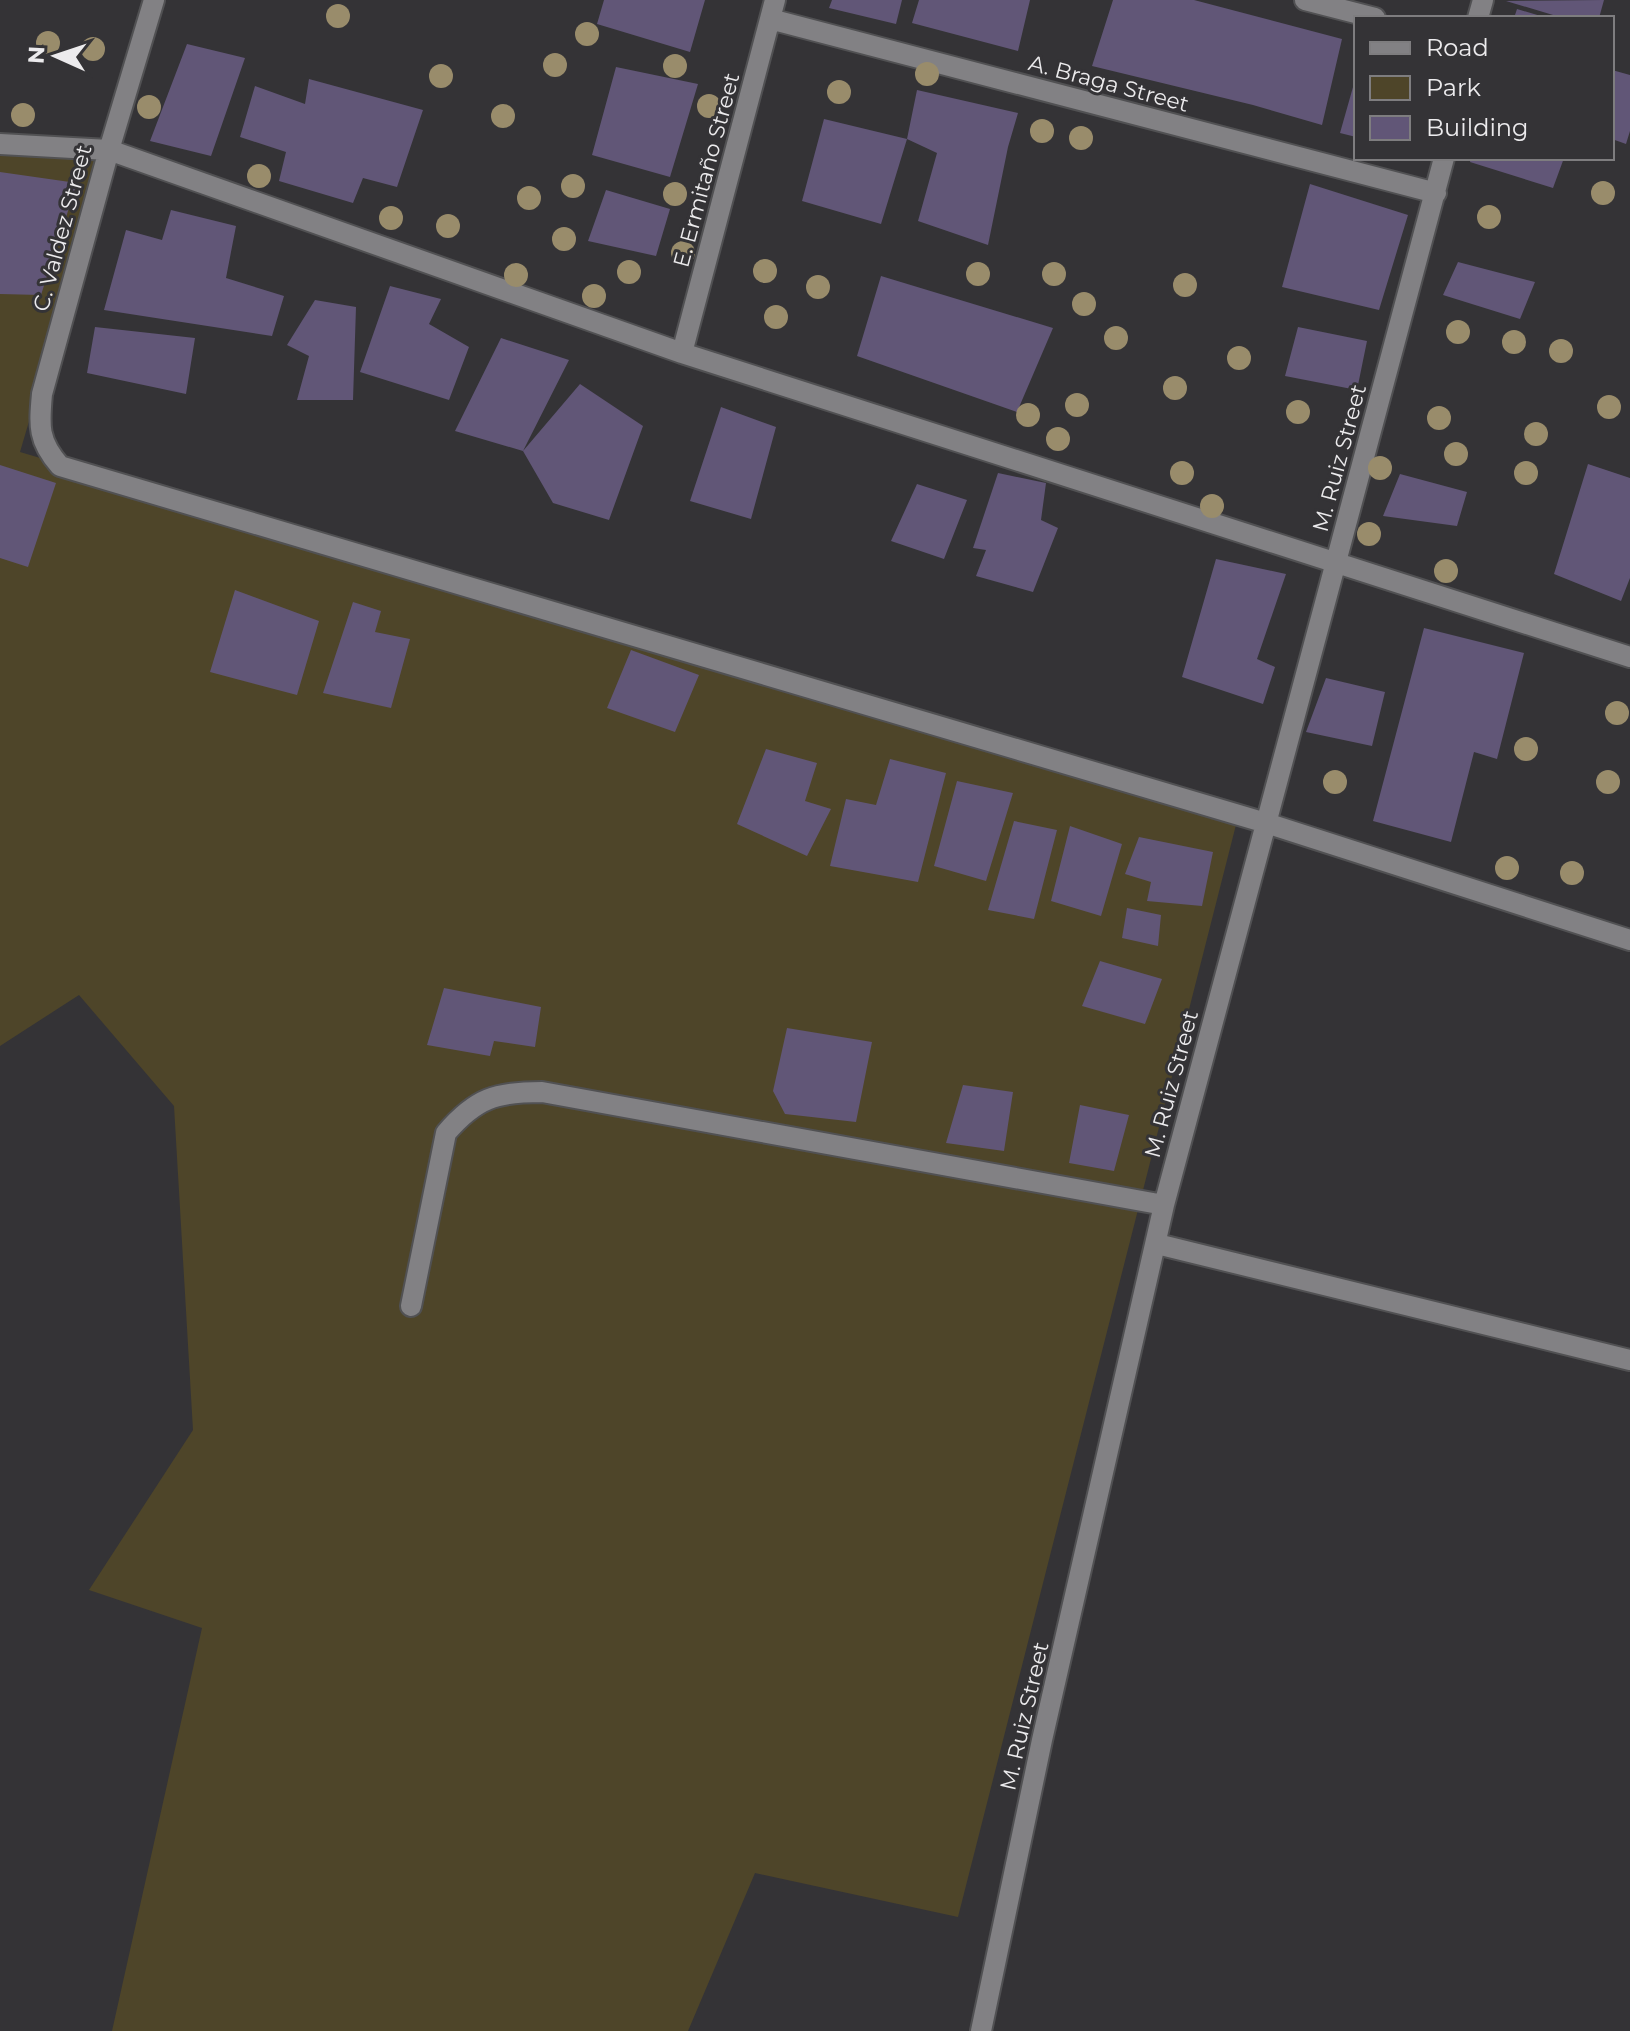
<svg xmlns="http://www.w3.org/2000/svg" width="1630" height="2031" font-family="Montserrat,sans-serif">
<rect width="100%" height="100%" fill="#343336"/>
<path fill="#4e4529" d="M0,146L109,150L20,452L1239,813L958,1917L755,1873L688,2031H112L202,1628L89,1590L193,1430L174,1106L79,995L0,1046Z"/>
<path fill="#615677" d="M604,0H705L690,52L597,24Z
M832,0H902L896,24L829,8Z
M919,0H1030L1018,51L912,23Z
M1113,0H1194L1342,39L1322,125L1253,105L1092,66Z
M1604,0L1599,18H1563L1506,1Z
M1517,9L1544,17V18H1514Z
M187,44L245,58L211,156L150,141Z
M616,67L698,84L670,177L592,155Z
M1612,70L1630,75V131L1626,144L1612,139Z
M309,79L423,110L397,187L363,178L353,203L279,181L286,152L240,137L255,86L305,104Z
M1355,80H1356V137L1340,133Z
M917,90L1018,113L1008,147L988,245L918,221L937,153L907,139Z
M824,119L907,139L881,224L802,201Z
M1471,158H1564L1553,188L1470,162Z
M0,172L77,183L41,295L0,294Z
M1310,184L1408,215L1379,310L1282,287Z
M606,190L670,209L656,256L588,241Z
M171,210L236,226L226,278L284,296L272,336L104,310L126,230L162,240Z
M1458,262L1535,282L1520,319L1443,295Z
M881,276L1053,328L1017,412L857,356Z
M390,286L441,299L429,324L469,347L449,400L360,372Z
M315,300L356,307L353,400H297L309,356L287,345Z
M95,327L195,338L186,394L87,373Z
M1298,327L1367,341L1357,390L1285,376Z
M501,338L569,360L523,451L455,431Z
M580,384L643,426L609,520L553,503L523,451Z
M721,407L776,427L751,519L690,501Z
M1588,464L1630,478V578L1621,601L1554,574Z
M0,465L56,483L28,567L0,558Z
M998,473L1046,483L1041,520L1058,528L1033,592L976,576L986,550L973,548Z
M1400,474L1467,492L1457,526L1383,516Z
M917,484L967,500L944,559L891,541Z
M1216,559L1286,574L1257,659L1275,667L1263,704L1182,677Z
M235,590L319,621L297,695L210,672Z
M353,602L381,611L375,632L410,639L391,708L323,693Z
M1424,628L1524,653L1497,759L1474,752L1451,842L1373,821Z
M631,650L699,675L675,732L607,708Z
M1326,678L1385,692L1372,746L1306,732Z
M766,749L817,763L805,801L831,809L807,856L737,824Z
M890,759L946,773L918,882L830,866L846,799L876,805Z
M957,781L1013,793L986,881L934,866Z
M1014,821L1057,830L1034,919L988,910Z
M1070,826L1122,844L1101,916L1051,901Z
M1139,837L1213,852L1202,906L1147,901L1151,882L1125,874Z
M1127,908L1161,915L1158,946L1122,938Z
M1100,961L1162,979L1145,1024L1082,1006Z
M444,988L541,1007L535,1047L494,1041L490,1056L427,1045Z
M787,1028L872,1042L856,1122L785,1114L773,1091Z
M963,1085L1013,1092L1004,1151L946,1143Z
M1080,1105L1129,1115L1114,1171L1069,1163Z"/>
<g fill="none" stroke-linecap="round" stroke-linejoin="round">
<g stroke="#515153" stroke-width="24">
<path id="street" d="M154,0L109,150L42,394C39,426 38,441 60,466L1266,823L1630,940
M1305,0L1375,18
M1478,18L1483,0
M770,19L1436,193
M0,144L109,150L682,353L1630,657
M682,353L775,0
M1157,1244L1630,1360
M411,1306L446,1133C476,1098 496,1092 542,1092L1164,1205
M981,2031L1042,1740L1164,1205L1444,158"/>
</g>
<use href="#street" stroke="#828184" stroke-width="20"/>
</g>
<g fill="#998c6b">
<circle cx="338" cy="16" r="12"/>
<circle cx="587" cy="34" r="12"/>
<circle cx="48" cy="43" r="12"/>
<circle cx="93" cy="49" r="12"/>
<circle cx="555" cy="65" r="12"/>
<circle cx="675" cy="66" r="12"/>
<circle cx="927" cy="74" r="12"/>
<circle cx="441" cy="76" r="12"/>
<circle cx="839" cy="92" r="12"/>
<circle cx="709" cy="106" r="12"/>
<circle cx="149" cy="107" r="12"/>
<circle cx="23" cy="115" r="12"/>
<circle cx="503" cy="116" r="12"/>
<circle cx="1042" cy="131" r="12"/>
<circle cx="1081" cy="138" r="12"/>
<circle cx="259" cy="176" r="12"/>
<circle cx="573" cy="186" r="12"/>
<circle cx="1603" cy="193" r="12"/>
<circle cx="675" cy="194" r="12"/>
<circle cx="529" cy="198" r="12"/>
<circle cx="1489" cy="217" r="12"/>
<circle cx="391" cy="218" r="12"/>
<circle cx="448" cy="226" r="12"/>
<circle cx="564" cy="239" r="12"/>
<circle cx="683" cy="253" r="12"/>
<circle cx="765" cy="271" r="12"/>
<circle cx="629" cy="272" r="12"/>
<circle cx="978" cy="274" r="12"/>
<circle cx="1054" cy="274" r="12"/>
<circle cx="516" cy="275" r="12"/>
<circle cx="1185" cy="285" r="12"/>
<circle cx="818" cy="287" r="12"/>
<circle cx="594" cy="296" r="12"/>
<circle cx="1084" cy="304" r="12"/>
<circle cx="776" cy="317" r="12"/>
<circle cx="1458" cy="332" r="12"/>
<circle cx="1116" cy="338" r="12"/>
<circle cx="1514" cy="342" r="12"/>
<circle cx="1561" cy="351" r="12"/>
<circle cx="1239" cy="358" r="12"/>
<circle cx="1175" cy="388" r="12"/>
<circle cx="1077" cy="405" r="12"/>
<circle cx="1609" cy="407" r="12"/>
<circle cx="1298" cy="412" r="12"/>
<circle cx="1028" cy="415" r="12"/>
<circle cx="1439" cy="418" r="12"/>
<circle cx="1536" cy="434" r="12"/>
<circle cx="1058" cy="439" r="12"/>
<circle cx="1456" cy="454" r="12"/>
<circle cx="1380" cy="468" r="12"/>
<circle cx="1182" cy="473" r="12"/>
<circle cx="1526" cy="473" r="12"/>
<circle cx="1212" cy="506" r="12"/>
<circle cx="1369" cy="534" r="12"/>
<circle cx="1446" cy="571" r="12"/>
<circle cx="1617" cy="713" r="12"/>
<circle cx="1526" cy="749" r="12"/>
<circle cx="1335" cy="782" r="12"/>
<circle cx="1608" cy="782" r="12"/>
<circle cx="1507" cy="868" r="12"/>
<circle cx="1572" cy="873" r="12"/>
</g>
<g text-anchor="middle" stroke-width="6" stroke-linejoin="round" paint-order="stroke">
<g font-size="22" fill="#ecebed" stroke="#343336">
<text transform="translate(1109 83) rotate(15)" y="8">A. Braga Street</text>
<text transform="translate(706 170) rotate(-75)" y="8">E. Ermitaño Street</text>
<text transform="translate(62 228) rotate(-75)" y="8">C. Valdez Street</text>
<text transform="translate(1339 458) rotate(-75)" y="8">M. Ruiz Street</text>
<text transform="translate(1171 1084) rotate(-75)" y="8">M. Ruiz Street</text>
<text transform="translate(1024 1716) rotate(-77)" y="8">M. Ruiz Street</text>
</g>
</g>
<rect x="1354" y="16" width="260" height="144" fill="#343336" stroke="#7e7d7f" stroke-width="2"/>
<rect x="1370" y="42" width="40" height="12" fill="#828184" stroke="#7e7d7f" stroke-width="2"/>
<text x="1426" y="56" font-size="24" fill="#ecebed">Road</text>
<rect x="1370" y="76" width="40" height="24" fill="#4e4529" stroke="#7e7d7f" stroke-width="2"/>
<text x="1426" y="96" font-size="24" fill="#ecebed">Park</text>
<rect x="1370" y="116" width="40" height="24" fill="#615677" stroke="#7e7d7f" stroke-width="2"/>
<text x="1426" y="136" font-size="24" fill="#ecebed">Building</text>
<g transform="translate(56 56) rotate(273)" stroke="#343336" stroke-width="6" paint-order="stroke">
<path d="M0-6L14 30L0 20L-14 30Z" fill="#ecebed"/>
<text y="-12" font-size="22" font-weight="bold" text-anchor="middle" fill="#ecebed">N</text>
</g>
</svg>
